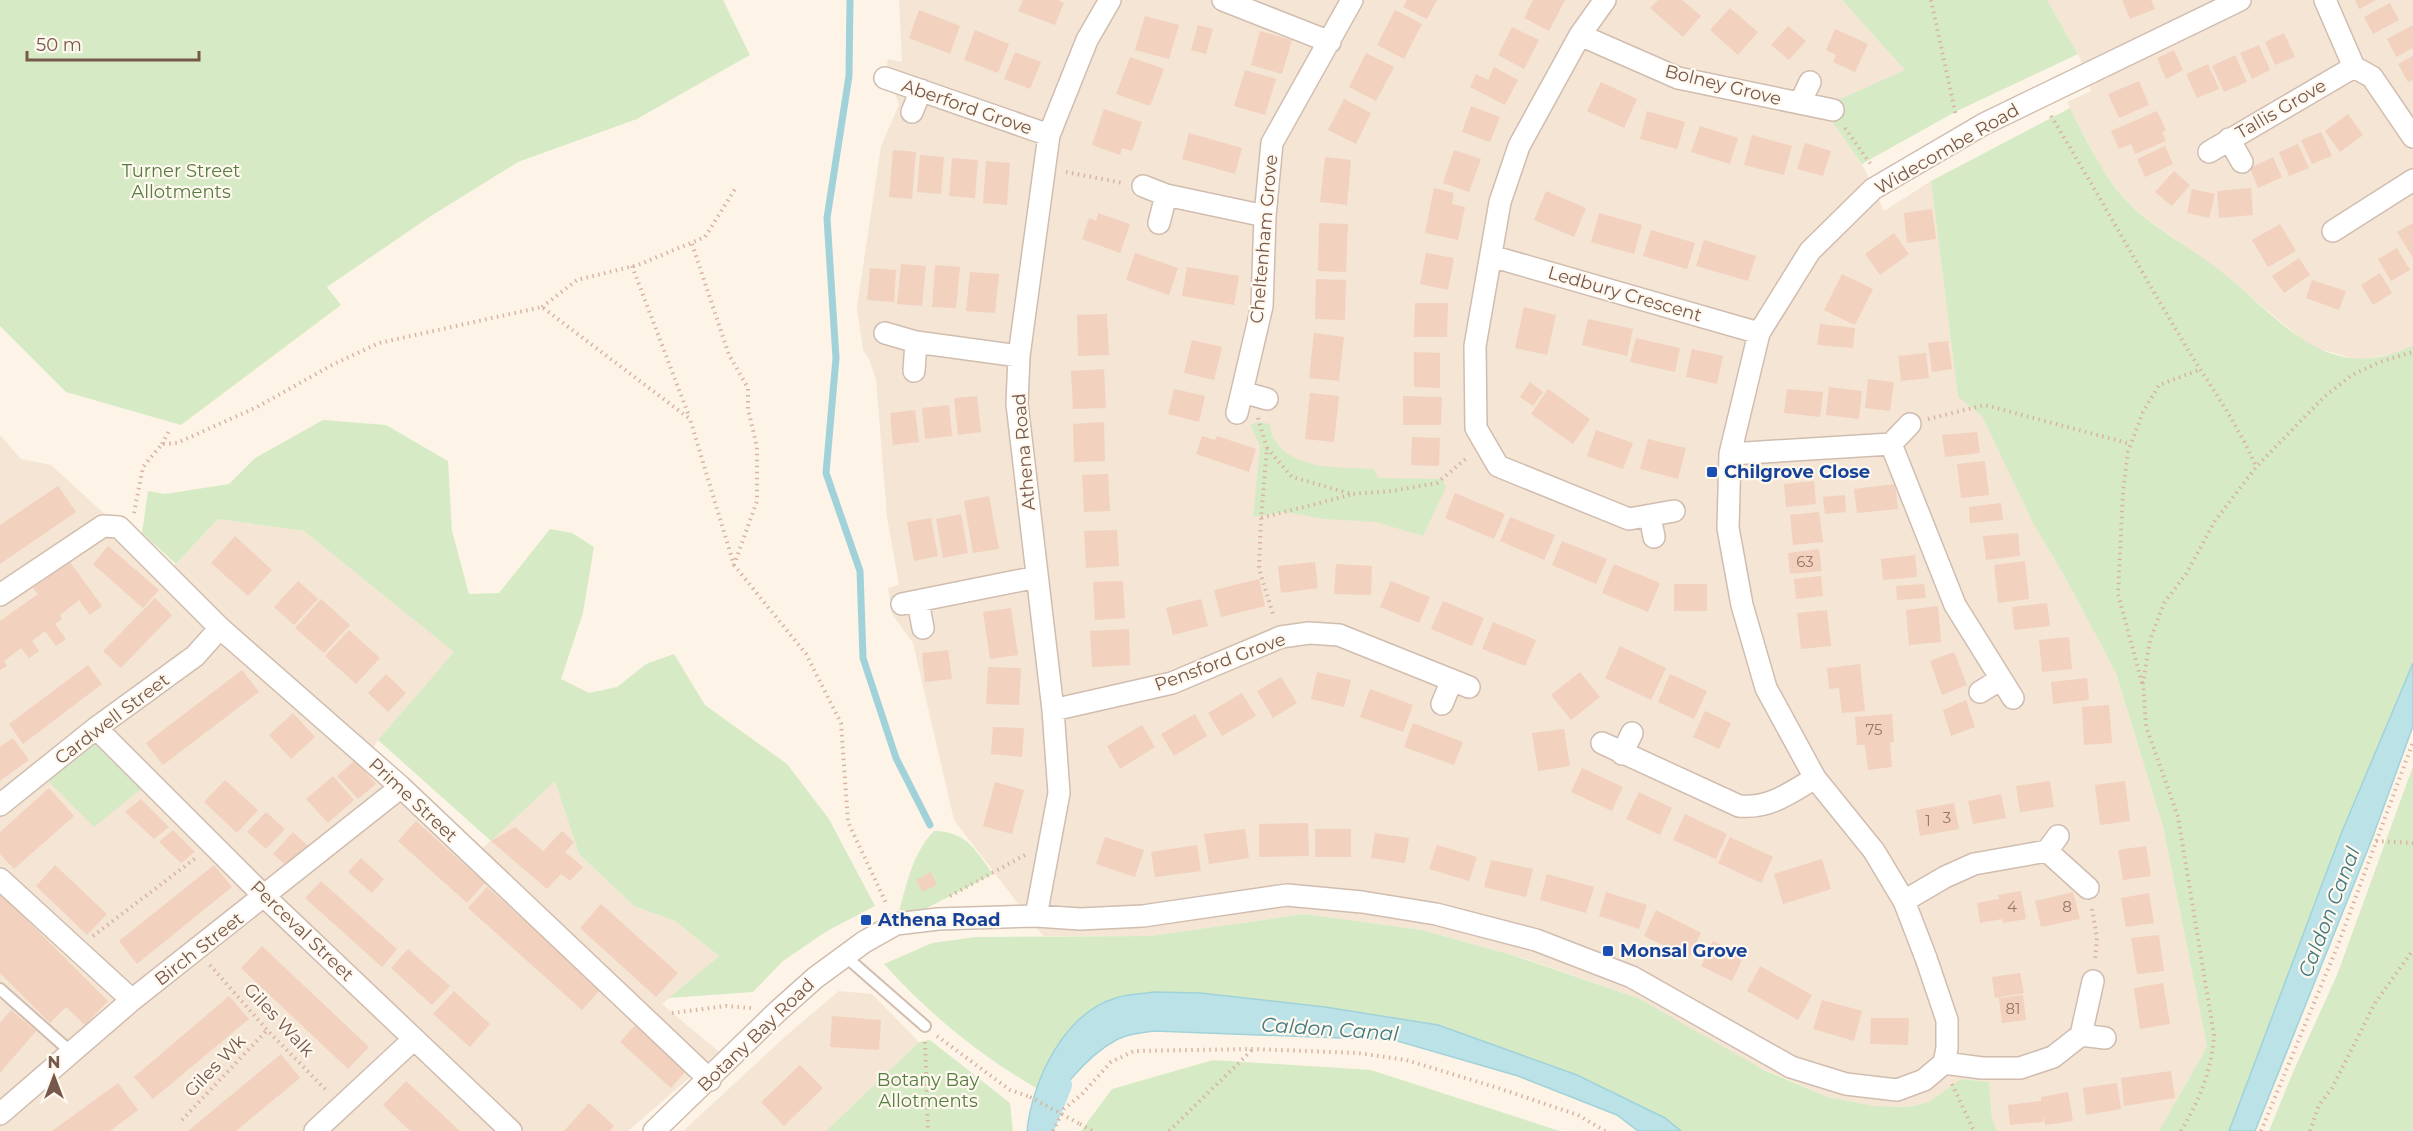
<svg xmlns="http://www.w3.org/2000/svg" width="2413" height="1131" font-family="Montserrat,sans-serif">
<rect width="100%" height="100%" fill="#fdf4e7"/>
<path fill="#f4e5d5" d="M899,0H1842L1906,70L1837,101L1830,118L1862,164L1884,211L1931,181L1958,397L1982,415L2033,523L2066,579L2116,673L2163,827L2207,1047L2159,1131H1997L1992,1118L1989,1082L1961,1079L1929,1102L1908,1107L1875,1106L1828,1097L1738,1058L1638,998L1523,958L1422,930L1305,914L1151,936H1043L954,820L913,643L892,614L888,588L899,585L887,517L876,379L869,359L863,350L857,307L881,146L899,105L895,93L883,90L888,59L902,62Z
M2047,0H2413V345L2398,353L2358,360L2310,346L2216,268L2144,217L2124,198L2102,170L2067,102L2091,91L2078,54Z
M0,435L21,459L51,465L119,527L166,575L218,519L304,531L455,652L378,740L363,764L467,863L555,780L579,854L634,906L675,921L719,956L662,1004L719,1052L628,1131H0Z
M839,991L872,994L919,1042L826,1131H683L788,1034Z"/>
<path fill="#d6ebc5" d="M0,0H723L750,55L637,119L518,162L431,216L327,287L341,305L181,425L66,392L0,326Z
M1842,0H2047L2078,54L1955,112L1862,164L1829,117L1836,101L1905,70Z
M2070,108C2086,139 2100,171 2124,198C2148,225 2185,244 2214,266C2277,313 2325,390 2413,345V663L2341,834L2229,1131H2159L2207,1047L2163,827L2116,673L2066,579L2033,523L1982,416L1958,397L1931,181Z
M323,420L386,425L448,461L452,531L469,594L499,593L550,529L572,533L594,547L583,613L561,679L589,693L617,687L646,664L674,654L705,705L787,764L829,819L875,906L827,931L783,961L753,992L669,998L719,956L675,921L634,906L579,854L555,781L491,841L378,740L454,652L304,531L218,519L176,564L142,533L148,491L165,494L229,484L255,458Z
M1259,422L1270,424C1271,429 1272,438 1276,442C1296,471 1343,467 1374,469L1378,478L1442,479L1446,487L1423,536L1376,522L1325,519L1285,512L1253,517L1260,446L1250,425Z
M96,728L150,782L94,827L40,773Z
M2413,766V1131H2269L2293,1072L2337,975Z
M934,831C968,832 974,849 993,874L896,924C904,894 911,854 934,831Z
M1305,914L1422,930L1512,955L1638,998L1764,1070L1828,1097L1875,1106L1908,1107L1929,1102L1961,1079L1989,1082L1992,1118L1997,1131H1681L1665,1118L1577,1075L1325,1007L1200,993L1154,992L1115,998L1078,1020L1050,1059L1038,1089C979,1055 929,1014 884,964L932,943L976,937L1151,936Z
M930,1040L1010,1103L1013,1131H826L919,1042Z
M1213,1060L1371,1070L1560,1131H1081L1112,1089Z"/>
<path fill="#bbe2e7" stroke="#a1d2d9" stroke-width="1.5" d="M2413,663V726L2372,839L2255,1131H2229L2341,834Z
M1154,992L1200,993L1325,1007L1438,1025L1577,1075L1665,1118L1681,1131H1638L1617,1115L1518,1076L1394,1040L1154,1031C1141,1033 1130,1033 1118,1039C1089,1054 1047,1099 1044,1131H1027C1032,1081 1064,1013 1116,998C1128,994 1142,994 1154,992Z"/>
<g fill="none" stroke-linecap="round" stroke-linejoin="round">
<path stroke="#a1d2d9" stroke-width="7" d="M850,0L849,76L827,218L836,358L826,473L860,571L863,658L896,758L930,825"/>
<path stroke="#bbe2e7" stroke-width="24" d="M1041,1131L1060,1085"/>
</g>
<path fill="#f2d1be" d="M1023,0H1057L1064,3L1055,25L1018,11Z
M1407,0H1437L1427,19L1403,7Z
M1533,0H1565L1549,31L1524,18Z
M1658,0H1682L1701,16L1683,37L1650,8Z
M2122,0H2151L2155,9L2130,19Z
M2355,0H2376L2359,9Z
M2390,3L2399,20L2373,34L2364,17Z
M1730,8L1758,32L1738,55L1710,30Z
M919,10L960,26L950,54L909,38Z
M1395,10L1422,24L1404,59L1377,45Z
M1145,16L1179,25L1169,59L1135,50Z
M1198,25L1213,29L1206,54L1191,50Z
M2413,25V48L2396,57L2387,39Z
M1788,26L1806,41L1789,60L1771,45Z
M1512,27L1539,40L1524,69L1498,55Z
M1835,29L1868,44L1855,72L1833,62L1836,55L1826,50Z
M975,30L1009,44L998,73L964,60Z
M1260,31L1292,40L1282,74L1251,65Z
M2284,33L2295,57L2275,65L2265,42Z
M2259,45L2270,70L2252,79L2240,53Z
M2174,50L2183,70L2166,79L2157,58Z
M1015,52L1041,62L1030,89L1004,79Z
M1366,53L1394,67L1376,101L1349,87Z
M2235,55L2247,82L2224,92L2212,66Z
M2413,56V80L2408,82L2398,64Z
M1130,57L1164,69L1150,106L1116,94Z
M2208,64L2219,89L2197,98L2186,74Z
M1494,67L1518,80L1505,105L1470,87L1476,74L1488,80Z
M1245,70L1276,79L1265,115L1234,106Z
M2139,81L2149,105L2119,118L2108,94Z
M1601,82L1637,99L1624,128L1587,111Z
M1344,99L1371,113L1356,144L1328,130Z
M1471,106L1500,117L1490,142L1462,132Z
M1104,109L1142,122L1132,151L1122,148L1120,155L1092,145Z
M1647,111L1685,122L1677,149L1640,139Z
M2157,111L2166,130L2162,132L2166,141L2135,154L2131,144L2119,149L2111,131Z
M2348,114L2363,135L2340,152L2325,131Z
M1700,126L1738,138L1730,164L1691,152Z
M2321,132L2332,156L2312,164L2301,140Z
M1189,133L1242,148L1235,174L1182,159Z
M1752,135L1792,146L1784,175L1744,165Z
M1805,143L1831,151L1823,176L1797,169Z
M2298,144L2309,168L2289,176L2279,152Z
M2165,146L2173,164L2145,177L2137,159Z
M893,150L916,152L912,199L889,197Z
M1454,150L1481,159L1469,192L1443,183Z
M920,155L944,157L941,194L917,192Z
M1325,157L1351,160L1347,205L1320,202Z
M2273,157L2282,177L2258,188L2250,168Z
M952,158L978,160L975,198L949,196Z
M986,161L1010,163L1007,205L983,203Z
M2174,171L2190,185L2172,206L2155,192Z
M1434,188L1454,193L1452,204L1465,207L1458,240L1425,233Z
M2251,188L2253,215L2219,218L2217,191Z
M2192,189L2215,194L2209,218L2187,213Z
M1546,191L1586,208L1574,237L1534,220Z
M1932,209L1936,239L1907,243L1904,213Z
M1098,213L1130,224L1120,253L1082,239L1089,218L1096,221Z
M1599,213L1642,225L1634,254L1591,242Z
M1319,223L1348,224L1346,272L1318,271Z
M2413,223V258L2397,232Z
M2280,224L2296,251L2268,267L2252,240Z
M1651,230L1695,243L1687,269L1643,256Z
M1894,233L1909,254L1880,275L1865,254Z
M1704,240L1756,256L1748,281L1696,266Z
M2397,248L2410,270L2391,281L2378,259Z
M1135,253L1178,268L1169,295L1126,280Z
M1426,253L1454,258L1448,290L1420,284Z
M2299,258L2310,275L2284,293L2272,276Z
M901,264L926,266L922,306L897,304Z
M935,265L960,267L956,308L932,307Z
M1187,267L1239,276L1234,305L1182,296Z
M870,268L896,270L894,302L867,300Z
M970,272L999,274L995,313L966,311Z
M2380,273L2392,293L2373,305L2361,285Z
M1842,274L1873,289L1855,325L1824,310Z
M1316,279L1346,280L1345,320L1315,319Z
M2312,280L2346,291L2339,310L2306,298Z
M1415,303H1448L1447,337H1414Z
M1524,307L1556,315L1547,355L1515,348Z
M1107,314L1109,355L1078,356L1077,315Z
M1588,319L1633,329L1627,356L1582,345Z
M1820,324L1855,328L1853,348L1817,345Z
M1314,333L1344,337L1339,381L1309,378Z
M1636,338L1680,348L1675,372L1630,362Z
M1192,340L1222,347L1214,380L1184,373Z
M1948,341L1952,369L1932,372L1928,343Z
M1692,349L1723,356L1717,384L1686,377Z
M1414,352L1440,353V388L1414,387Z
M1926,353L1929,378L1901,381L1898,356Z
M1104,369L1106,408L1073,409L1071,371Z
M1868,379L1894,382L1890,411L1865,408Z
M1530,382L1543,392L1533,406L1520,397Z
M1829,387L1862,391L1859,419L1826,415Z
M1174,389L1205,396L1199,422L1168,414Z
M1548,389L1590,419L1573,444L1531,414Z
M1787,389L1823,392L1820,417L1784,413Z
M1310,393L1339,396L1334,442L1305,439Z
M977,396L981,432L958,435L954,398Z
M1403,396L1442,397L1441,425H1403Z
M949,405L952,436L925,439L922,408Z
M915,410L919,442L893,445L890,413Z
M1104,422L1105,461L1074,462L1073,424Z
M1596,430L1633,443L1623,469L1587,456Z
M1977,432L1980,453L1945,457L1942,435Z
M1202,436L1215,440L1217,436L1256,449L1249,472L1196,454Z
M1412,437L1440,438L1439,466L1411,465Z
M1648,439L1686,448L1678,479L1640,469Z
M1985,461L1989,495L1961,498L1957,464Z
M1108,474L1110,511L1084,512L1082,475Z
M1814,481L1816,504L1786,507L1784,484Z
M1895,484L1898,509L1857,513L1854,489Z
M58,486L76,512L0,564V525Z
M1455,493L1505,514L1494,539L1445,518Z
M1845,495L1846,512L1825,514L1823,497Z
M989,496L999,549L973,553L964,501Z
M2001,503L2003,520L1970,523L1969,507Z
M1819,512L1823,542L1793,545L1790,515Z
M961,514L968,553L943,558L936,519Z
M1510,517L1555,535L1544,560L1500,541Z
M931,518L938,556L914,561L907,522Z
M1117,530L1119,566L1086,568L1084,531Z
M2018,533L2020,556L1986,560L1983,536Z
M235,536L272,570L248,596L211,563Z
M1562,541L1607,559L1596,584L1552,565Z
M108,546L159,590L143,608L93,564Z
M1819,549L1822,571L1790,574L1788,553Z
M1915,555L1917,577L1883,580L1881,559Z
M2025,561L2029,599L1998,603L1994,565Z
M70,562L102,606L90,615L79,600L60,615L62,619L55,624L66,639L56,646L45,631L32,641L39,651L29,658L21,648L4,661L7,666L0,670V621L38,594L33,588Z
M1315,562L1318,588L1281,593L1278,566Z
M1336,564L1372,566L1371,595L1334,594Z
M1614,564L1660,583L1648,612L1602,593Z
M1821,576L1823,596L1796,599L1794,579Z
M1259,579L1265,606L1221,617L1214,590Z
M298,581L318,599L294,625L274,607Z
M1123,581L1125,618L1095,620L1093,582Z
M1391,581L1430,597L1419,623L1380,607Z
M1674,584H1707V611H1674Z
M1924,584L1926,598L1897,600L1896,586Z
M155,598L172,615L121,668L103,651Z
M321,599L350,625L324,653L295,628Z
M1201,599L1208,626L1173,635L1166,608Z
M1443,601L1484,618L1472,646L1431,629Z
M2047,603L2050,626L2014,630L2012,607Z
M1938,606L1941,642L1909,645L1906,610Z
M1011,608L1018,655L990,659L983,612Z
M1827,610L1831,646L1801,649L1797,613Z
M1493,622L1536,640L1525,666L1482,649Z
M1129,629L1130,665L1092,667L1090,631Z
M349,630L380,658L356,684L325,656Z
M2069,637L2072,669L2042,672L2039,640Z
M1620,646L1666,668L1651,700L1605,678Z
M948,650L952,679L925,682L922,653Z
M1954,652L1967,685L1942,695L1930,661Z
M1860,664L1865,711L1842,713L1839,688L1829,689L1827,668Z
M88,665L102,684L23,744L9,724Z
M988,667L1021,668L1019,705L986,704Z
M242,670L259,692L163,765L146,743Z
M1317,672L1351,680L1344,707L1311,699Z
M1580,672L1600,697L1571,720L1551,695Z
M386,674L406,693L388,712L368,693Z
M1670,674L1707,691L1694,719L1658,702Z
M1281,677L1297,703L1273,718L1257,691Z
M2087,678L2089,700L2053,704L2051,682Z
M1370,689L1413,705L1403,732L1360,717Z
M1242,693L1256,716L1222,736L1208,713Z
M1966,700L1975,727L1951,736L1943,710Z
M2109,705L2112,743L2084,745L2082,707Z
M1705,711L1731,723L1719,749L1693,737Z
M293,713L315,737L291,759L269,735Z
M1195,714L1207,736L1174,756L1161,734Z
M1892,714L1894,742L1890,743L1892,767L1868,770L1865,745H1857L1855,717Z
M1413,723L1463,742L1454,765L1404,747Z
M1142,725L1155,747L1120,769L1107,746Z
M993,727L1024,728L1022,757L991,754Z
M1564,729L1570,766L1538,771L1532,733Z
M13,738L29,760L0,781V747Z
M355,760L376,784L358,799L337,776Z
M1582,768L1623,787L1612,811L1571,792Z
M333,776L354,800L328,823L306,799Z
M225,780L258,810L237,833L204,802Z
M2050,781L2054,807L2020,812L2016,786Z
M2125,781L2130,821L2100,825L2095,785Z
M995,782L1024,790L1012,834L983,826Z
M49,788L74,816L14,869L0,854V832Z
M1639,792L1672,808L1660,835L1626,819Z
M2001,794L2006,818L1973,824L1968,801Z
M141,799L169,827L154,839L125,812Z
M1954,803L1959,829L1920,836L1916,810Z
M266,812L285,829L266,849L247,832Z
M1685,814L1727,834L1716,859L1673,840Z
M416,821L485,883L467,903L398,841Z
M1308,823L1309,856L1259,857V824Z
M515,827L543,851L562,831L574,842L565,852L583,867L570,881L561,874L547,889L491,841Z
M1245,829L1249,858L1209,864L1204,834Z
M1315,829H1351V857H1315Z
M173,830L195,852L181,863L159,842Z
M293,832L308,846L288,867L273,854Z
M1375,833L1409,838L1405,863L1371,858Z
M1105,837L1144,850L1135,877L1096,864Z
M1730,837L1773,857L1761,883L1718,863Z
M1197,845L1201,871L1155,877L1151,852Z
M1437,845L1477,857L1469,881L1429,869Z
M2146,846L2151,876L2123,880L2118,850Z
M361,858L384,879L372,893L348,872Z
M1822,859L1831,889L1783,904L1774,874Z
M1491,860L1533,869L1526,897L1484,887Z
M55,865L107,914L87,935L36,886Z
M214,865L232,887L137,964L119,941Z
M931,872L937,885L922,892L916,880Z
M1547,874L1594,887L1586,913L1540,900Z
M321,881L397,949L382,967L305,898Z
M487,887L601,989L582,1010L468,908Z
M2021,891L2026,919L2003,923L2002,919L1980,923L1977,903L1999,899L1998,895Z
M1606,892L1647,905L1639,929L1599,916Z
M2073,892L2080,919L2041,927L2035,901Z
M0,893L108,1001L85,1025L66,1007L50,1023L0,973Z
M2149,893L2154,923L2126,927L2121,898Z
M601,904L678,973L656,997L580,928Z
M1656,910L1701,933L1689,958L1644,936Z
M2159,935L2164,971L2137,974L2131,938Z
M1713,941L1744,956L1732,981L1701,966Z
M262,946L369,1047L348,1069L241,968Z
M408,949L450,986L432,1005L391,968Z
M1760,966L1812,995L1798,1020L1747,991Z
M2020,973L2024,993L1995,998L1992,977Z
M2163,983L2170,1024L2140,1029L2134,988Z
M454,991L490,1024L470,1047L433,1014Z
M2023,995L2026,1020L2002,1023L1999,998Z
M229,996L249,1019L153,1099L134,1077Z
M1822,1000L1862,1011L1854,1041L1813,1029Z
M11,1010L36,1031L0,1073V1023Z
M832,1016L881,1020L879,1050L830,1047Z
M1871,1018H1909L1908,1045L1870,1044Z
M638,1022L689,1068L671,1088L620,1042Z
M281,1054L300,1078L236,1131H188Z
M800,1065L823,1088L784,1126L761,1102Z
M2171,1071L2175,1098L2124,1106L2121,1078Z
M406,1081L460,1131H410L383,1105Z
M118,1083L138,1110L110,1131H52Z
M2117,1083L2121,1109L2086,1115L2083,1088Z
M2068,1092L2073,1121L2045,1125L2043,1114V1122L2010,1125L2008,1105L2041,1101V1097Z
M589,1103L614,1126L610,1131H564Z"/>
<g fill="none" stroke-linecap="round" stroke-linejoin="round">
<g stroke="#d1bdaf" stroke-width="14">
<path id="lane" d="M845,956L925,1026
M0,989L71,1052"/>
</g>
<g stroke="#d1bdaf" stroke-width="24">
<path id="street" d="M1223,0L1330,42
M1605,0L1580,35L1519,146L1500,202L1475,346L1476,428L1498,466L1629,519L1674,511
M2325,0L2354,67L2372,77L2413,137
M1580,35L1678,78L1833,110
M885,78L1049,135
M1800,103L1810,82
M912,112L921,90
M2229,139L2242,162
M2209,152L2354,67
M1143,186L1166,195L1265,216
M1159,223L1166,195
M2333,231L2413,180
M1491,256L1759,333
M885,333L916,342L1019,356
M914,371L916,342
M1242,392L1267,399
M1237,413L1262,306L1265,216L1272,143L1352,0
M1891,444L1910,424
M1730,454L1891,444L1955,605L2013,698
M1650,516L1654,537
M0,595L103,526L119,527L220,628L401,787L710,1080
M918,601L923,628
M902,604L1037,577
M1980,692L2001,679
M1442,704L1452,680
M1053,710L1172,683L1281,637L1309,633L1339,635L1469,687
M96,728L265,897L511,1131
M1602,743L1739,806C1769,809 1790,793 1815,778
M1622,754L1632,733
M0,805L96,728L195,656L220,628
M2047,851L2058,836
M0,879L132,1000
M1904,901L1945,877L1974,864L2047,851L2088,888
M1036,916L1059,793L1053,710L1017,404L1019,356L1049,135L1087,40L1110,0
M2081,1035L2105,1038
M1944,1063L1982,1068H2020L2053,1057L2081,1035L2093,981
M0,1114L132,1000L401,787
M315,1131L414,1039
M654,1131L778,1011L815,978L864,942L896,924L938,919L1036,916L1080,919L1143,916L1287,895L1362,902L1436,914L1536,940L1632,977L1791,1067L1846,1084L1897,1090L1924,1080L1944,1063L1947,1048V1020L1926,958L1904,901L1874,851L1815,778L1766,688L1742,605L1728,528L1730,454L1759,333L1810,251L1873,189L1984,124L2240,0"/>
</g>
<path stroke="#d8b4a1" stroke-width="4" stroke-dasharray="1.5 4.5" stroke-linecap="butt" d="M1931,0L1956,116
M2051,116C2095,188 2135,261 2178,333C2205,380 2235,417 2256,467
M1845,128L1872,166
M1066,172L1123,183
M692,244L729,355L748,388V409L757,447V501L734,565
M632,266L689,416
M542,307L577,280L638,265L705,237L737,186
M1258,418L1267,448L1261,518L1350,495
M1928,419L1985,405L2131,444
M162,444L170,429
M1267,448L1292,477L1352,494L1392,491L1437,483L1468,457
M134,513L143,467L162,444L177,443L257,407L332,365L379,343L542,307L690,419L734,565L806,654L841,723L848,822L887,905
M1261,518L1259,569L1274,617
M2142,683L2118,594L2123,492L2128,452L2143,412L2159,385L2199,370
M2376,841L2413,843
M950,896L1025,855
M2092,909L2097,938L2095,961
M93,936L197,857
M210,965L267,1030L327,1091
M672,1013L726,1006L751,1008
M937,1036L1010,1090L1030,1097
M925,1042L928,1131
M1952,1084L1974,1131
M182,1120L267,1030
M1080,1124L1092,1131
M1053,1131L1064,1109L1082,1094L1111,1062L1134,1051L1253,1049L1358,1053L1406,1060L1495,1087L1578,1115L1605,1131
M1169,1131L1252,1050
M2181,1131C2199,1101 2212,1070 2214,1035L2178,817L2146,726L2143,683L2150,640L2164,603L2186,574L2215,521L2256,467L2324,397L2352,375L2380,362L2413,352
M2261,1131L2338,945L2413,742
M2310,1131L2319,1105L2332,1088L2375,1003L2413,950"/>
<use href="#lane" stroke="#fff" stroke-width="10"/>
<use href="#street" stroke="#fff" stroke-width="21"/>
<path stroke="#d8b4a1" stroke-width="4" stroke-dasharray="1.5 4.5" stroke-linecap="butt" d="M1030,1097L1080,1124"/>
</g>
<g fill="#1a4fb4" stroke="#fff8ee" stroke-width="2">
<rect x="1706" y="466" width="12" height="12" rx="3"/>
<rect x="860" y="914" width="12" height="12" rx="3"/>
<rect x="1602" y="945" width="12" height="12" rx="3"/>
</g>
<g text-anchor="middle" stroke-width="4.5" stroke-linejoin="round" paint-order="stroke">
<g font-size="15" fill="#967768">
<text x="1805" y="567">63</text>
<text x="1874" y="735">75</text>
<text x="1947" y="823">3</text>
<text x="1928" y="826">1</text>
<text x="2012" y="912">4</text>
<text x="2067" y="912">8</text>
<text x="2013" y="1014">81</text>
</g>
<g font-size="18" fill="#77594b" stroke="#fff8ee">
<text transform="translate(1723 85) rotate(14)" y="6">Bolney Grove</text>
<text transform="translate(967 107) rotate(19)" y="6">Aberford Grove</text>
<text transform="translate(2281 109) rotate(-30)" y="6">Tallis Grove</text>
<text transform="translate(1947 149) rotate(-30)" y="6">Widecombe Road</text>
<text transform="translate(1264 239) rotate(-85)" y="6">Cheltenham Grove</text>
<text transform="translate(1625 294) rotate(16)" y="6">Ledbury Crescent</text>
<text transform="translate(1024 452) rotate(-95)" y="6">Athena Road</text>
<text transform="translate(1220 662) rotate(-20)" y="6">Pensford Grove</text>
<text transform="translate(112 719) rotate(-37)" y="6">Cardwell Street</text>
<text transform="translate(413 800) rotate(43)" y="6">Prime Street</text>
<text transform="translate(302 931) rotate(44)" y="6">Perceval Street</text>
<text transform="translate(199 949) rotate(-38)" y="6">Birch Street</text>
<text transform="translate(279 1020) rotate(47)" y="6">Giles Walk</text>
<text transform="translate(756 1035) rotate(-44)" y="6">Botany Bay Road</text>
<text transform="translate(215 1066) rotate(-46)" y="6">Giles Wk</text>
</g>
<g font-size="18" fill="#557d42" stroke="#fff8ee">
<text x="181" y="177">Turner Street<tspan x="181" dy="21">Allotments</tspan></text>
<text x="928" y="1086">Botany Bay<tspan x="928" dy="21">Allotments</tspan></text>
</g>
<g font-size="18" font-weight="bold" fill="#164399" stroke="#fff8ee" text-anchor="start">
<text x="1724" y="478">Chilgrove Close</text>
<text x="878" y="926">Athena Road</text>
<text x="1620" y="957">Monsal Grove</text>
</g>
<g font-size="20" font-style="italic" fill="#417b83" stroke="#fff8ee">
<text transform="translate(2329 912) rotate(-69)" y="7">Caldon Canal</text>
<text transform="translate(1330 1029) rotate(4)" y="7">Caldon Canal</text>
</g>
</g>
<g transform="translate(54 1077)" stroke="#fff8ee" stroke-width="4.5" paint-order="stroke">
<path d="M0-4.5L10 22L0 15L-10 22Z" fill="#77594b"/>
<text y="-9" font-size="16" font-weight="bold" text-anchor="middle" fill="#77594b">N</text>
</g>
<path d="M27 51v9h172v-9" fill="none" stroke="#77594b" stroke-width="3"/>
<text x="36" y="51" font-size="18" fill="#77594b" stroke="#fff8ee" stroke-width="4.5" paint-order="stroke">50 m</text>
</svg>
